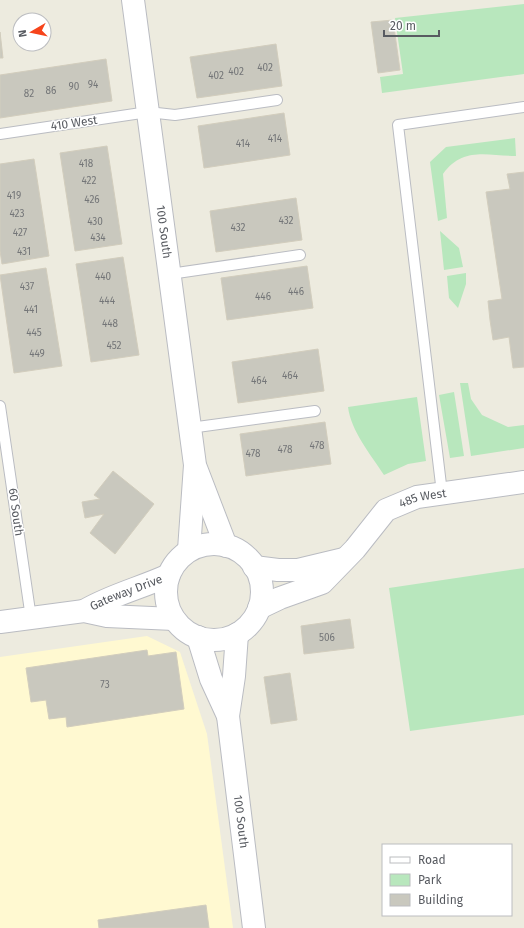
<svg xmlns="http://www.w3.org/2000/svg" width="524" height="928" font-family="'Fira Sans',sans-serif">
<rect width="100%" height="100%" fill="#edebdf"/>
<path fill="#fff9d1" d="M147,636L180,652L207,734L233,928H0V657Z"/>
<path fill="#b8e7bd" d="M524,4V74L382,93L380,77L403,74L395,18Z
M515,138L516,156C488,156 463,146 443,174L447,218L438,221L430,162L446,147Z
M440,231L459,248L463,267L444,270Z
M466,273V284L458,308L449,298L447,276Z
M460,383H468L471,399L482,415L508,427L524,425V448L471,456Z
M454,392L464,456L450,458L439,395Z
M417,397L426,461L408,464L384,475C371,455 351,431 348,407Z
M524,568V715L410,731L389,588Z"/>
<path fill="#c9c8be" stroke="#d2cdbd" d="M393,20L400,70L378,73L371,22Z
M0,32L3,58H0Z
M276,44L282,86L197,98L190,57Z
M106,59L112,101L0,118V75Z
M284,113L290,155L204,168L198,126Z
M107,146L122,244L75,251L60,153Z
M34,159L49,256L2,264L0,251V164Z
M524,172V367L513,368L509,337L493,340L490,320L488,301L502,299L486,192L510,189L507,174Z
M296,198L302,240L216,252L210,211Z
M123,257L139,355L91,362L76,264Z
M307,266L313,308L227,320L221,278Z
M46,268L62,366L14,373L0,275Z
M318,349L324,391L238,403L232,362Z
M325,422L331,464L246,476L240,434Z
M113,471L154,504L115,554L90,533L104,514L85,518L82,502L100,499L94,495Z
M350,619L354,648L304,654L301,626Z
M147,650L148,656L176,652L184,709L67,727L66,717L49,719L46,700L31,702L26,668Z
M290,673L297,720L271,724L264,677Z
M206,905L209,928H99L98,920Z"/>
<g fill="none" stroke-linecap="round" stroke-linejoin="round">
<g stroke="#babcc2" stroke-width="12">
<path id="service" d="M0,134L148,112L175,115L277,100
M170,274L300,255
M0,406L31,618
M190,428L315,411
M442,493L398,125L524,107"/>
</g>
<g stroke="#babcc2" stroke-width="24">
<g id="tertiary">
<path id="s1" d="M133,0L195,465L189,550"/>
<path d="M196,468L226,546"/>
<circle cx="214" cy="592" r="48"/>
<path d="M254,567L278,570H298L344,559"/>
<path id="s2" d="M259,608L280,598L322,583L355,549L386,510L417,497L524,482"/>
<path id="s3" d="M84,611C111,595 141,588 169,575"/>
<path d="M0,622L84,611L107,616L174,619"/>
<path id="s4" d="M237,634L234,676L228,716L254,928"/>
<path d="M198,637L211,679L228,716"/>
</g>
</g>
<use href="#service" stroke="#fff" stroke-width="10"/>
<use href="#tertiary" stroke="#fff" stroke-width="22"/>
</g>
<g text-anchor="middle" stroke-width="3" stroke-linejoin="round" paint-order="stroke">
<g font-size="10" fill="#747678">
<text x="265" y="71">402</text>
<text x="236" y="75">402</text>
<text x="216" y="79">402</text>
<text x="93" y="88">94</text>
<text x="74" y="90">90</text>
<text x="51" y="94">86</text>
<text x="29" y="97">82</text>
<text x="275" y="142">414</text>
<text x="243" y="147">414</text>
<text x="86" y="167">418</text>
<text x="89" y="184">422</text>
<text x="14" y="199">419</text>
<text x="92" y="203">426</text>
<text x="17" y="217">423</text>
<text x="286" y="224">432</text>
<text x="95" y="225">430</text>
<text x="238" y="231">432</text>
<text x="20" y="236">427</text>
<text x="98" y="241">434</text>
<text x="24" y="255">431</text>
<text x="103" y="280">440</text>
<text x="27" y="290">437</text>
<text x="296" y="295">446</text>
<text x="263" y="300">446</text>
<text x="107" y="304">444</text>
<text x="31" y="313">441</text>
<text x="110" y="327">448</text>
<text x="34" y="336">445</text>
<text x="114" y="349">452</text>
<text x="37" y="357">449</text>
<text x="290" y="379">464</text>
<text x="259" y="384">464</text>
<text x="317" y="449">478</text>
<text x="285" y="453">478</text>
<text x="253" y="457">478</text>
<text x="327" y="641">506</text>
<text x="105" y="688">73</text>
</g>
<g font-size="12" fill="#585b61" stroke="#fff">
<text transform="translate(74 123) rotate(-8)" y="4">410 West</text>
<text dy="4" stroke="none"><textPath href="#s1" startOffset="234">100 South</textPath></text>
<text dy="4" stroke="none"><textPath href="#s2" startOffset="204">485 West</textPath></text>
<text transform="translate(16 512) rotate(82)" y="4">60 South</text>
<text dy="4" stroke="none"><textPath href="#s3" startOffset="46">Gateway Drive</textPath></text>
<text dy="4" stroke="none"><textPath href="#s4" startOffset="189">100 South</textPath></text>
</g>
</g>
<rect x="382" y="844" width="130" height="72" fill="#ffffff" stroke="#bcbdc0"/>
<rect x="390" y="857" width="20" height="6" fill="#ffffff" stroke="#bcbdc0"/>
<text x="418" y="864" font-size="12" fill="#585b61">Road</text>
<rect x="390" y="874" width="20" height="12" fill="#b8e7bd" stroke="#bcbdc0"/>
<text x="418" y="884" font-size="12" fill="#585b61">Park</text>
<rect x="390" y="894" width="20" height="12" fill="#c9c8be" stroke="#bcbdc0"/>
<text x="418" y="904" font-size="12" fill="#585b61">Building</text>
<g transform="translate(32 32) rotate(261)"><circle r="19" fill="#ffffff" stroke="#bcbdc0"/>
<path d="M0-3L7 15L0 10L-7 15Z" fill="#f6441b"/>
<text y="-6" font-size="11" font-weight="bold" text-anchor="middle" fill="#585b61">N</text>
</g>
<path d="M384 30v6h55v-6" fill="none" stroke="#585b61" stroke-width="2"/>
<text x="390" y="30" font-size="12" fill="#585b61" stroke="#ffffff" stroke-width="3" paint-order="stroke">20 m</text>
</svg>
